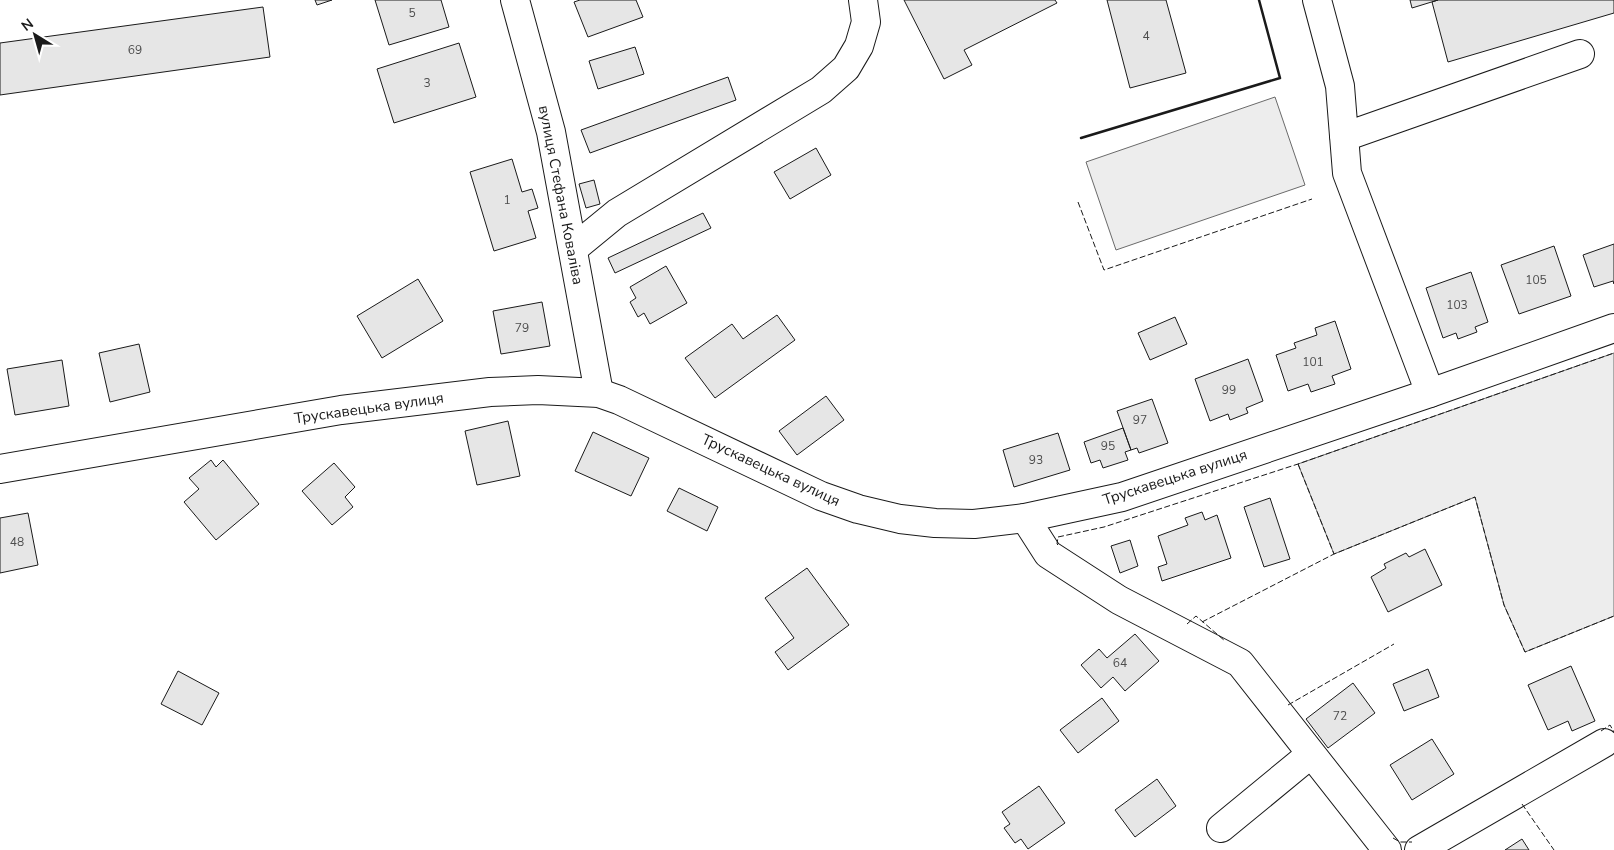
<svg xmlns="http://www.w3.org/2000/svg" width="1614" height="850" font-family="'Nunito Sans',sans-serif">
<rect width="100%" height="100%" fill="#fff"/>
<path fill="#ededed" stroke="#6a6a6a" d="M1275,97L1305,185L1116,250L1086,162Z
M1614,353V616L1525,652L1504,605L1475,497L1334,554L1298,464Z"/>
<path fill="#e6e6e6" stroke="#1a1a1a" d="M315,0H332L317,5Z
M375,0H441L449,27L389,45Z
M580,0H636L643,17L588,37L574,2Z
M904,0H1055L1057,3L964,50L972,65L944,79Z
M1107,0H1166L1186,73L1130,88Z
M1410,0H1438L1412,8Z
M1438,0H1614V13L1448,62L1432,2Z
M263,7L270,57L0,95V43Z
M459,43L476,97L394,123L377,69Z
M635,47L644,74L598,89L589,61Z
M728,77L736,100L590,153L581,130Z
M816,148L831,175L790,199L774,172Z
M512,159L522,192L532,189L538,208L528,211L536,238L494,251L470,172Z
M594,180L600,204L586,208L579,184Z
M703,213L711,228L615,273L608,258Z
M1614,244V284L1613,281L1594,287L1583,255Z
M1554,246L1571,296L1519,314L1501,265Z
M666,266L687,303L650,324L644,313L638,317L630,302L636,298L630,287Z
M1471,272L1488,322L1475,327L1477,332L1458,339L1456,333L1443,338L1426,288Z
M418,279L443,321L382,358L357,316Z
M542,302L550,346L501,354L493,311Z
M777,315L795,340L715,398L685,358L732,324L743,339Z
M1175,317L1187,344L1150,360L1138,333Z
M1335,321L1351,369L1332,376L1335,384L1311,392L1308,384L1288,391L1276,355L1296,348L1294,343L1317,335L1315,328Z
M139,344L150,392L110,402L99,353Z
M1248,359L1263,401L1246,408L1248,413L1230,420L1228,414L1210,421L1195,379Z
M62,360L69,406L15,415L7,369Z
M826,396L844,420L797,455L779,431Z
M1152,399L1168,443L1139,453L1137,448L1131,450L1117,411Z
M508,421L520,476L477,485L465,431Z
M1123,428L1131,450L1125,452L1128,460L1103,468L1100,460L1091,463L1084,442Z
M593,432L649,458L631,496L575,471Z
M1058,433L1070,470L1014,487L1003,450Z
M211,460L216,467L223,460L259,504L216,540L184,502L199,489L189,478Z
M334,463L355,487L345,497L353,507L332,525L302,491Z
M679,488L718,507L707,531L667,511Z
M1270,498L1290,559L1264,567L1244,507Z
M1202,512L1205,520L1217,515L1231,558L1162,581L1158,567L1167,564L1158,536L1188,525L1185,518Z
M28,513L38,565L0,573V518Z
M1130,540L1138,566L1120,573L1111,546Z
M1425,549L1442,585L1388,612L1371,577L1386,568L1384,564L1406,553L1409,557Z
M807,568L849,625L788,670L775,652L794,638L765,598Z
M1135,634L1159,661L1125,691L1113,677L1101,688L1081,665L1099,649L1107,658Z
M1571,666L1595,721L1572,731L1568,721L1548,730L1528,685Z
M1428,669L1439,697L1404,711L1393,684Z
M178,671L219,693L202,725L161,704Z
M1353,683L1375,713L1328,748L1306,719Z
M1102,698L1119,721L1078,753L1060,730Z
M1432,739L1454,774L1412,800L1390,765Z
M1157,779L1176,806L1135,837L1115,810Z
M1039,786L1065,823L1028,849L1021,839L1015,843L1004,828L1010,824L1002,812Z
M1522,839L1529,850H1505Z"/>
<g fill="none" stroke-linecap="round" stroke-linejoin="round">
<g stroke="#1a1a1a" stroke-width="30">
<path id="minor" d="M515,0L551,132L599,393
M1317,0L1340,86L1347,173L1430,393
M1344,137L1580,54
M573,249L617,213L821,90L846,68L859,46L866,22L863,0
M1025,518L1048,554L1119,600L1240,663L1387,850
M1221,828L1311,754
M1419,850L1604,743"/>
</g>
<g stroke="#1a1a1a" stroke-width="30">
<path id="major" d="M0,469L341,410L490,392L538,390L599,393L619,400L821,496L858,509L900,519L935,523L974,524L1025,518L1122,497L1430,393L1614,328"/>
</g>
<use href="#minor" stroke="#fff" stroke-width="28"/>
<use href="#major" stroke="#fff" stroke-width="28"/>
<path stroke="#1a1a1a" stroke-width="1" stroke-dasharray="6 2.5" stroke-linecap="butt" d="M1078,202L1104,270L1312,199
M1298,464L1334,554L1475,497L1504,605L1525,652L1614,616
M1058,545L1057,544L1058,537L1104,527L1298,464L1614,353
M1202,622L1334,554
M1187,624L1196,616L1225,641
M1288,705L1394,644
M1601,731L1610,725L1614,732
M1522,804L1554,850
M1393,838L1400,842H1412"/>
<path stroke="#1a1a1a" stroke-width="2.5" d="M1081,138L1280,78L1259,0"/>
</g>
<g text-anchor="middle" stroke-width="4" stroke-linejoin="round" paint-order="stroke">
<g font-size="12" fill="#4d4d4d">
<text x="412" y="17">5</text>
<text x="1146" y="40">4</text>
<text x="135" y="54">69</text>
<text x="427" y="87">3</text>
<text x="507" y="204">1</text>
<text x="1536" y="284">105</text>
<text x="1457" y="309">103</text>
<text x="522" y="332">79</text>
<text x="1313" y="366">101</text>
<text x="1229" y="394">99</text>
<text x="1140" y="424">97</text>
<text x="1108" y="450">95</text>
<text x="1036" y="464">93</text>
<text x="17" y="546">48</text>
<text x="1120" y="667">64</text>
<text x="1340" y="720">72</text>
</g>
<g font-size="15" fill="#1a1a1a" stroke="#fff">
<text transform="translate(561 195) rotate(79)" y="5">вулиця Стефана Коваліва</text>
<text transform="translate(369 408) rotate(-8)" y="5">Трускавецька вулиця</text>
<text transform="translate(771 470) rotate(25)" y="5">Трускавецька вулиця</text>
<text transform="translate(1175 477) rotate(-18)" y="5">Трускавецька вулиця</text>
</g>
</g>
<g transform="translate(35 35) rotate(323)" stroke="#ffffff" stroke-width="4" paint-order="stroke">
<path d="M0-4L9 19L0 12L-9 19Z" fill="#1a1a1a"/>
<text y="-8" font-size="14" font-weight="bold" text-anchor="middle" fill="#1a1a1a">N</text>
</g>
</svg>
